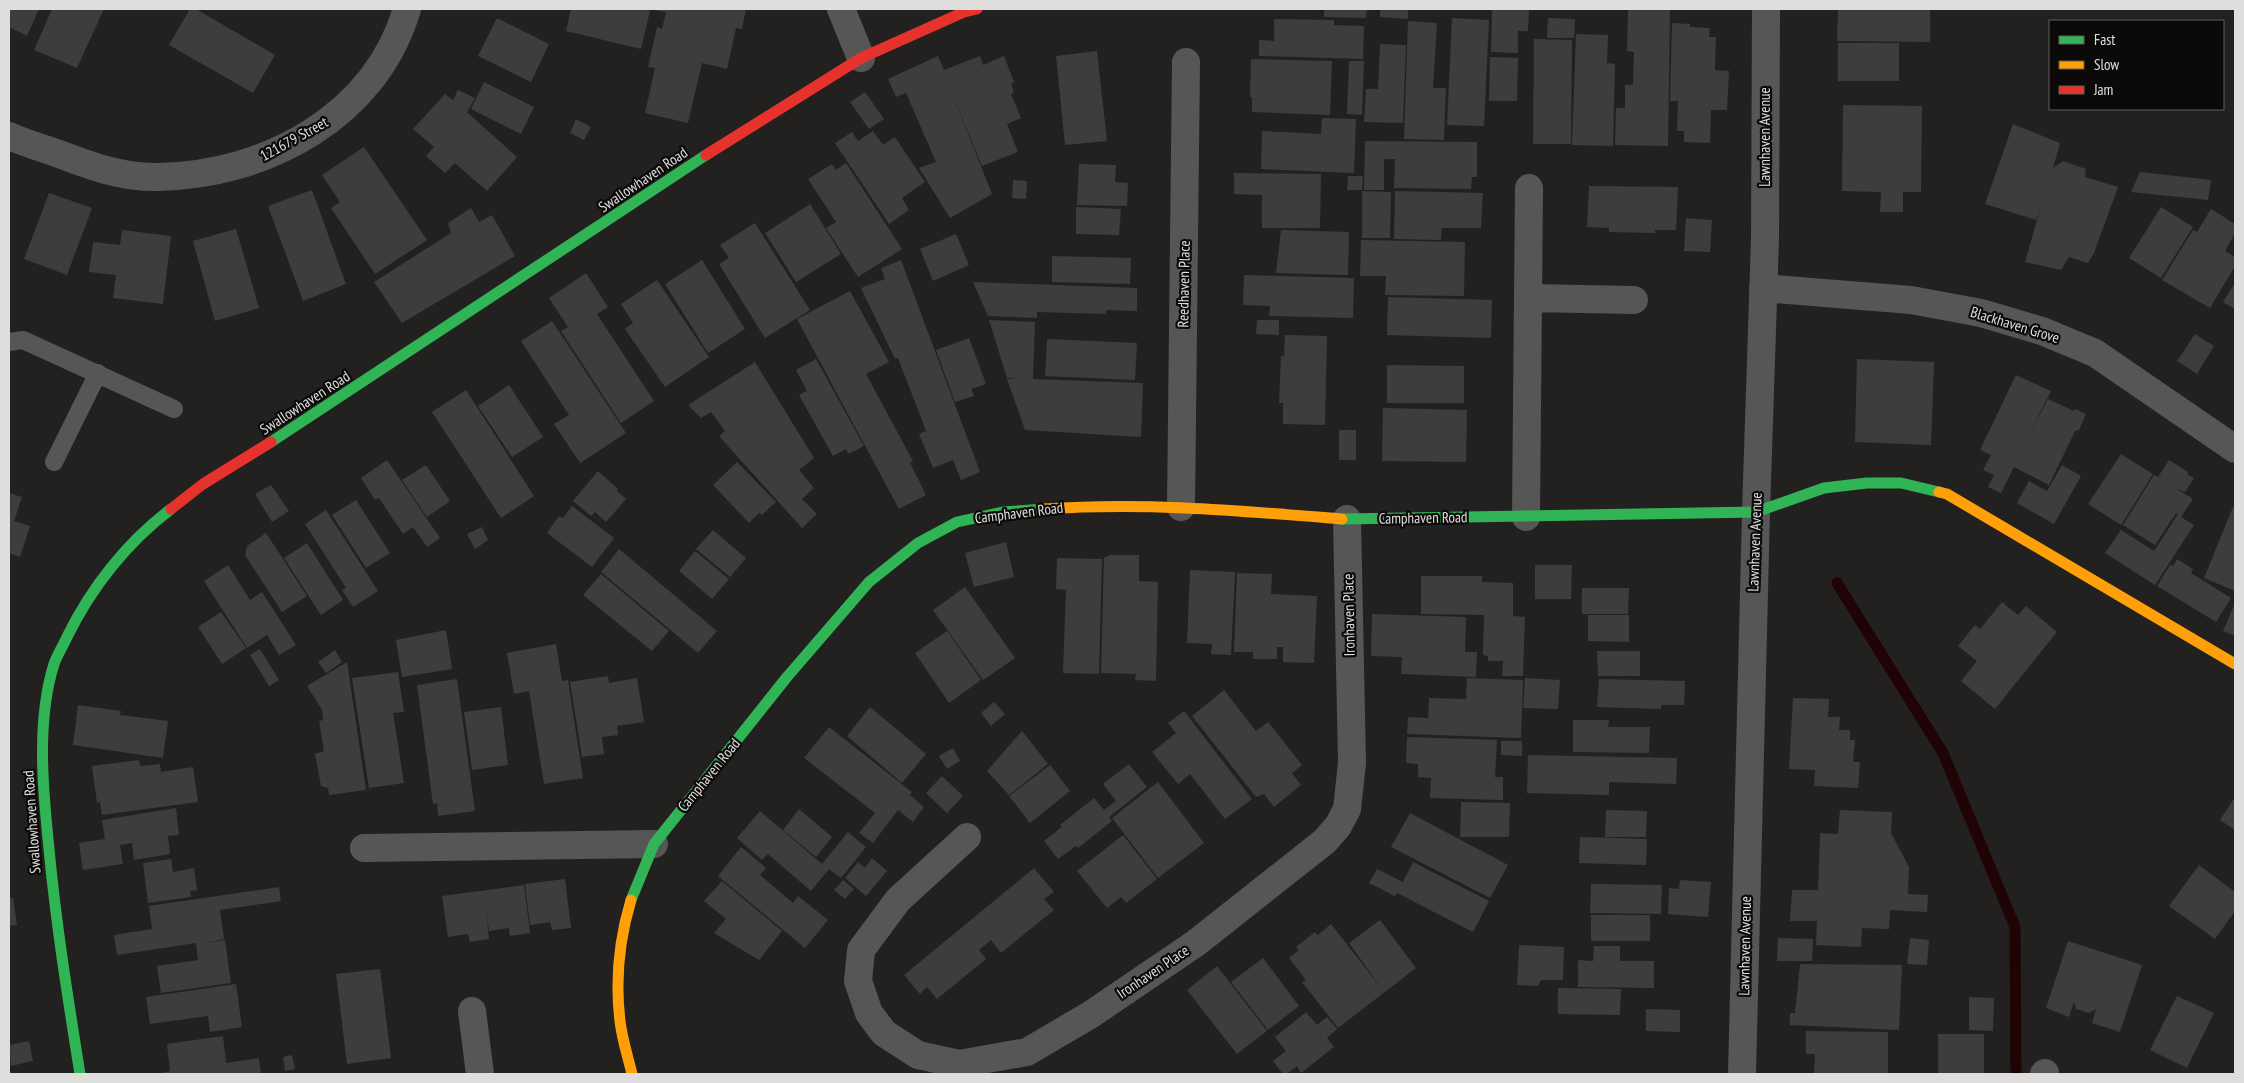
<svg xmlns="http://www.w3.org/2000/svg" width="2244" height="1083" font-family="'PT Sans Narrow',sans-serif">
<rect width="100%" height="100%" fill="#232020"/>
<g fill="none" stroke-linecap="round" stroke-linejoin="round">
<path stroke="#200304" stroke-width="11" d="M1837,583L1943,753L2015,927L2016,1074"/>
</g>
<path fill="#3e3d3d" d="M9,9H39L27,36L9,27Z
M52,9H104L77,68L34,50Z
M190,9H196L275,55L253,93L169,45Z
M571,9H642L650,11L641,49L566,31Z
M657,9H746L742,29L736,28L727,69L702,63L688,123L645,113L655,68L648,67L657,27L662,29L666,12L657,11Z
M1324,9H1367L1366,18L1324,17Z
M1380,9H1408V19L1380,17Z
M1492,9H1529L1528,31H1518V53L1491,52Z
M1628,9H1670L1668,146L1615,145L1616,108H1625V85H1633L1634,52L1627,51Z
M1838,9H1930V42L1837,41Z
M497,18L549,44L531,82L478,56Z
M1452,18L1489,20L1484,126L1447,125Z
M1548,18L1575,19L1574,38H1547Z
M1274,19L1334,20V25L1364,26L1363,59L1259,56V40L1274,41Z
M1408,21L1437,23L1433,88H1446L1444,140L1404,139Z
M1672,23L1690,24V27L1710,28L1709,37H1716L1715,70L1729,71L1727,110H1711L1710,143L1684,142V131H1677L1678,101H1670Z
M1576,34L1608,35L1607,63L1615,64L1613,146L1572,145Z
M1534,39L1572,40L1571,144H1533Z
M1838,43H1899V81H1838Z
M1380,44L1406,45L1403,123L1364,122L1366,89H1378Z
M1097,51L1107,141L1065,145L1056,56Z
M938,56L944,70L980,56L983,65L1004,56L1014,82L1011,84L1014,92L1011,94L1021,118L1007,124L1018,152L982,166L950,88L992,194L950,218L919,168L936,162L906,93L896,97L888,79Z
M1490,57L1518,58L1517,101H1489Z
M1251,59L1332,61L1330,115L1252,112V97H1250Z
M1349,61H1364L1362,115L1347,114Z
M484,82L534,107L521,134L471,109Z
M458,90L475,98L467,112L517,157L487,191L455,163L445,173L426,156L434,147L413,129L445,94L453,100Z
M865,92L884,119L869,129L850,102Z
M1843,105L1922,106L1921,192H1903V212H1880L1881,192L1842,191Z
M1322,118L1356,119L1354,173L1261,169L1262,131L1321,134Z
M576,119L591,127L584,140L570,133Z
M2013,124L2060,143L2053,168L2063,161L2086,169L2085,177L2118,187L2094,253L2088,263L2069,257L2061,270L2025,262L2041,206L2036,220L1985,204Z
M873,131L883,145L895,137L925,182L902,198L909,210L889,224L835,143L852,132L858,141Z
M1365,141L1477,142V177H1472L1471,189L1394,188L1395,159H1384V190H1364Z
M364,147L427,240L375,274L331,208L340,202L322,175Z
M846,163L902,249L858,277L826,228L836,222L808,179L832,164L836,170Z
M1079,164L1116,165L1115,182L1128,183L1127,206L1077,205Z
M2140,172L2211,180L2208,200L2131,192Z
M1234,173L1321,174L1320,228H1262V195L1234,194Z
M1348,176H1363L1362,190H1347Z
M1013,180L1027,181L1026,199L1012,198Z
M1589,186L1678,187L1676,230H1655V233L1609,232V228L1587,227Z
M312,190L346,284L303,301L268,206Z
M1362,191L1391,192L1390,238H1362Z
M1395,191L1483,193L1481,228H1442L1441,240L1394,239Z
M49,193L92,208L67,275L24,259Z
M810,204L841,254L796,282L765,233Z
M1076,207L1121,209L1119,235L1076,234Z
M2161,207L2193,227L2161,278L2129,258Z
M471,208L479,222L492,215L515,256L402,323L374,282L451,233L448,223Z
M2211,209L2235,224V233L2225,251L2235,257V266L2210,308L2162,280L2193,230L2197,232Z
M1686,218L1712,220L1710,252L1684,251Z
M755,223L810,310L765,338L719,264L729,258L720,245Z
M236,229L259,308L215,321L193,241Z
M122,230L171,236L163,304L113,298L116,275L89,272L93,242L120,245Z
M1281,230L1349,232L1348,275L1276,273Z
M956,234L969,265L933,281L920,249Z
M1361,240L1465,242L1464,296L1385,295L1386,276H1360Z
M1052,256L1131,258L1130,284L1052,282Z
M702,260L745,329L708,353L665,284Z
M901,260L980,472L961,480L953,460L933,468L919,434L926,431L898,358L895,359L861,288L885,279L881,268Z
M586,273L608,307L597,314L654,401L621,423L561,331L568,327L549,298Z
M1244,275L1354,278L1353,318L1269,316L1270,306L1243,305Z
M657,280L709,357L665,387L625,329L633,323L621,304Z
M973,282L1137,288V311L1106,310V314L1037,312V318L988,316Z
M2235,283V309L2223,302Z
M850,291L889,362L866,374L913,461L910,463L926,495L899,509L797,319Z
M1388,297L1492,300L1491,338L1387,335Z
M989,320L1035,322L1033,379L1143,383L1141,437L1025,430L1007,379L1018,378H1007Z
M1257,320H1279V335L1256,334Z
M552,321L626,433L580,463L554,424L569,415L521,341Z
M2195,334L2214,346L2197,374L2177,361Z
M1285,335L1327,336L1325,425L1283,424V403H1279L1281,356H1284Z
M969,338L986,384L971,389L974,396L955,402L936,350Z
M1047,339L1137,343L1135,380L1045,376Z
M816,359L864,446L849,454L846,449L833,456L799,395L807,391L796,370Z
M1857,359L1934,362L1931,445L1855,442Z
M755,362L814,458L799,470L814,488L802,499L817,514L802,528L719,436L725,431L711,412L701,418L688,405Z
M1387,365L1464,366V403H1387Z
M2016,375L2051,391L2028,437L2048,399L2074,411L2075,409L2086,414L2079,430L2075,431L2049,485L2014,467L2001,493L1988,487L1994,475L1983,470L1991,455L1980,450Z
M509,385L543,437L512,457L478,406Z
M466,390L534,496L501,518L432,412Z
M1383,408L1467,410L1466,462L1382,461Z
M1339,430H1356V460H1339Z
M2121,454L2153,474L2121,525L2088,504Z
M387,460L440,538L427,547L413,527L403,534L379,498L375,500L361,478Z
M2169,460L2188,472L2187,474L2194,478L2185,492L2177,489L2193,499L2181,517L2194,525L2155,585L2105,553L2121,530L2154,551L2178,514L2176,513L2155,545L2123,525L2154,475L2158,477Z
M737,462L776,502L762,515L759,513L749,523L713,485Z
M426,465L450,501L427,517L402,480Z
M2062,465L2081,476L2054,524L2017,503L2029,481L2047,491Z
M598,471L618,489L617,491L626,499L606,522L595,512L591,516L573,501Z
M271,485L289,511L272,522L255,494Z
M9,493L22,497L14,521L30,526L20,557L9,553Z
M356,500L390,553L366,568L332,515Z
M572,506L614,538L592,567L547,533L559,516L563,518Z
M2233,507L2235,508V591L2204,578Z
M326,510L378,591L353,607L342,590L346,588L305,524Z
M482,527L488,540L475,549L467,534Z
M713,530L746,558L730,577L696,549Z
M266,533L307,596L282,612L245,555L247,546Z
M1006,542L1014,577L974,587L965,553Z
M307,543L343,600L321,615L284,558Z
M619,549L717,631L698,653L601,572Z
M695,551L729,579L712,599L679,571Z
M1110,555H1139V581L1158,582L1156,681L1135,680L1136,674L1101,673L1104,558Z
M1057,558L1102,559L1099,674L1063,673L1066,590L1056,589Z
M2177,559L2193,569L2191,573L2231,598L2216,622L2157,586L2170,565L2173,566Z
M228,565L250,600L262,592L296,645L279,655L267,635L247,648L204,581Z
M1535,565H1572L1571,599H1535Z
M1190,570L1235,572L1231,655L1211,654L1212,644L1187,643Z
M1237,573L1272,574L1271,594L1317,596L1314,663L1283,662V647H1277V659H1253V652H1234Z
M601,574L669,631L652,651L583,595Z
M1421,576H1482V582L1513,583V616L1525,617L1523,676H1502L1503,661H1488V656L1483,655L1484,615L1421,614Z
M965,587L1015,658L983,680L933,610Z
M1582,588H1629L1628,614H1582Z
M2002,602L2018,615L2026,606L2057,632L1995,709L1961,681L1977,661L1958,646L1975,625L1980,629Z
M2235,603V636L2223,631Z
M221,612L246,648L222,664L198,627Z
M1372,614L1466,617L1465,652H1477L1476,677L1401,674L1402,657L1371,656Z
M1588,615H1629V642L1588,641Z
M446,630L452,669L402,677L396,640Z
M947,631L981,680L949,703L915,653Z
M556,644L562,681L568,680L583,778L544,784L529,691L514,694L507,653Z
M260,649L279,680L269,686L250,655Z
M335,650L342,662L326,673L318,662Z
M1597,651H1640V676H1598Z
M347,662L366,790L329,795L328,788L321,786L315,754L324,751L319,721L323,720L322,710L307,686Z
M398,672L404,712L393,713L404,783L369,788L352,678Z
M608,676L609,683L637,678L644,722L617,726L618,735L602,737L604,754L582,757L570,682Z
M1467,678L1523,680L1521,738L1407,734L1408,717L1428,718L1429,698L1466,699Z
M1525,678L1560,680L1558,709L1523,708Z
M457,679L475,811L438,816L437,803L433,804L417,685Z
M1599,679L1685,681L1684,705H1661V709L1597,707Z
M1224,690L1256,731L1268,722L1302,765L1292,773L1301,785L1274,807L1264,794L1256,797L1192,716Z
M1793,698L1829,699L1828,717H1840L1839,730H1850V740H1855L1853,762H1860L1858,788L1814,786L1815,770L1789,769Z
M994,702L1005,714L991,726L981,713Z
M78,705L121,711L120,715L168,721L163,758L73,745Z
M501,707L508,765L472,770L464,712Z
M870,707L926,754L902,783L847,736Z
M1184,711L1252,799L1225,819L1190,774L1178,784L1152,752L1176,733L1168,723Z
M1573,720H1609L1608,727H1650L1649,753L1573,752Z
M829,727L912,792L910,795L924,807L913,822L898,810L873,843L859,833L875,813L804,758Z
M1022,731L1048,764L1009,795L987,771Z
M1407,737L1497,740L1495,777H1503V800L1430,798L1431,778L1418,777V764L1406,763Z
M1501,741H1522V756L1501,755Z
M953,748L960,761L947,769L939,756Z
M1528,755L1677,758L1676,784L1609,782V795L1527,793Z
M139,760L140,766L160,764L161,772L193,767L198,802L102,815L100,802L97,803L92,766Z
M1129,764L1147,787L1109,817L1112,821L1078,848L1076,846L1058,859L1044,841L1062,827L1060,825L1094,798L1104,810L1116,801L1103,784Z
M1050,765L1070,791L1030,823L1009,796Z
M942,776L963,796L947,813L926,793Z
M1158,782L1204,843L1158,878L1112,818Z
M2235,797V830L2220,820Z
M1461,802L1510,803L1509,837H1460Z
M176,808L179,835L168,836L170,854L134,860L132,843L120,845L123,864L83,870L79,843L105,839L102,820Z
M799,809L832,837L816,857L783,830Z
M1606,810L1647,811L1646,837H1605Z
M1840,810L1892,812L1891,833L1909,867L1908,894L1928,895L1927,912L1890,910L1889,929L1862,928L1861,947L1816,945L1817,921H1790L1792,890H1818L1820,833L1838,834Z
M760,811L822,864L848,832L866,847L841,878L829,869L811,891L768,854L762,860L737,838Z
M1410,813L1508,865L1490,898L1391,847Z
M1123,835L1157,879L1126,903L1121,897L1107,908L1077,871Z
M1580,837L1647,839L1646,865L1579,863Z
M741,847L766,868L760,875L793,903L798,896L828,920L805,948L718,876Z
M872,858L887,871L866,896L845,878L858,862L865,868Z
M171,859L173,872L194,868L197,890L190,891L191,897L148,903L143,863Z
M1413,862L1489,901L1473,932L1397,893L1395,896L1369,883L1377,869L1403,882Z
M2199,865L2235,892V911L2215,939L2169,906Z
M1034,868L1054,892L1044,899L1054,910L1001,953L991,940L979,950L986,959L937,999L927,987L920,994L904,975Z
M565,879L571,928L552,930L550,922L530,925L525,884Z
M843,880L854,889L845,899L834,890Z
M1680,880L1711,882L1708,917L1668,914L1669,888L1679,889Z
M722,881L782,931L759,960L714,933L726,919L704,901Z
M1591,884L1662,885L1661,914L1590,913Z
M524,885L530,933L510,936L509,928L489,931L486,907L489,939L470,942L468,934L448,937L442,896Z
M279,887L281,901L220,910L224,939L205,943L225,940L231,983L161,993L157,966L198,960L196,943L117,955L114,935L152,929L149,906Z
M9,898H13L17,925L9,926Z
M1591,915H1650V941H1591Z
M1380,920L1416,968L1338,1028L1302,982L1306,980L1289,958L1299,950L1296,947L1315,932L1318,935L1331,924L1382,989L1349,943Z
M1778,938L1813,939L1812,961H1777Z
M1910,938L1929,940L1927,965L1907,964Z
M2068,941L2142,965L2120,1032L2092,1023L2096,1009L2089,1013L2076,1009L2074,1002L2069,1017L2046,1008Z
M1519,945L1564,947L1563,980H1541L1538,986L1517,985Z
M1594,946H1620V961H1654V988L1578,987V960L1593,961Z
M1263,958L1299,1006L1268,1030L1231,982Z
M1800,964L1902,965L1899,1030L1790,1025V1013H1795Z
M1217,966L1267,1031L1237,1054L1187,990Z
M380,969L391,1058L347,1064L336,974Z
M236,984L242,1027L210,1032L208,1016L150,1024L146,997Z
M1558,988L1621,989L1620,1015L1558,1014Z
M2177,996L2214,1013L2187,1068L2150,1050Z
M1969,997L1994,998L1993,1031L1969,1030Z
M1646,1009L1680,1010V1032L1646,1031Z
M1306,1012L1317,1025L1327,1017L1337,1029L1327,1038L1334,1047L1301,1073L1297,1066L1287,1074H1283L1273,1061L1286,1051L1275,1037Z
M1806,1031L1888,1032V1074H1814L1815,1054H1806Z
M1938,1034H1984V1074H1938Z
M223,1036L226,1063L259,1058L261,1074H157L170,1071L167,1044Z
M29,1041L33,1061L11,1066L9,1045Z
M292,1055L295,1069L285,1071L283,1057Z"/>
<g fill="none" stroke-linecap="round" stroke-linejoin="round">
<path stroke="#575656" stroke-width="18" d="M9,342L23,340L174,409
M54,462L98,373"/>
<path stroke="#575656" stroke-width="28" d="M841,9L861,58
M9,136C25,143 42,148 59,154C91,166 123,178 158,177C266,175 375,117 407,9
M1763,288L1911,300L1981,313L2042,331L2095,353L2235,449
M1529,298L1634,300
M1181,507L1186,62
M1526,517L1529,188
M967,837L898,900L861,950L858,981L869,1013L884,1033L918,1055L959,1064L1027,1052L1090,1015L1196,943L1325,841L1338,826L1347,809L1352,763L1347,519
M364,848L654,844
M472,1011L480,1074
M1742,1074L1756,512L1765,238L1766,9
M2044,1074L2045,1073"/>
<path stroke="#30b455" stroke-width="11" d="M271,442L706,155
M1342,519L1756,512L1824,488L1867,483H1901L1939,492
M631,900L654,844L787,677L869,582L918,543L957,522L1003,512L1045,509
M80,1074C68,999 56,924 49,849C43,791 36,721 54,664C57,655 63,646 67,637C91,588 127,542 171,509"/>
<path stroke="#ff9f0a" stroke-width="11" d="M1939,492L1947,494L2235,664
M1045,509C1144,502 1243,511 1342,519
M631,900C619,940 615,980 620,1021C622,1039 628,1057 632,1074"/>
<path stroke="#e5322d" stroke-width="11" d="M706,155L861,58L964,12L977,9
M171,509L203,484L271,442"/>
</g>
<g text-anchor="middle" stroke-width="4.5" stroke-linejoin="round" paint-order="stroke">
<g font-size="15" fill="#e0dddd" stroke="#0c0909">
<text transform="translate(1765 137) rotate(-90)" y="5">Lawnhaven Avenue</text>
<text transform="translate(294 139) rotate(-29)" y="5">121679 Street</text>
<text transform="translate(643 180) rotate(-34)" y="5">Swallowhaven Road</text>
<text transform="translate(1184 284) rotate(-89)" y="5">Reedhaven Place</text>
<text transform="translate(2015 325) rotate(17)" y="5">Blackhaven Grove</text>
<text transform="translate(305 403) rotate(-33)" y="5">Swallowhaven Road</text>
<text transform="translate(1019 513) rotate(-7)" y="5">Camphaven Road</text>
<text transform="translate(1423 518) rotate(-1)" y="5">Camphaven Road</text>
<text transform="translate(1755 542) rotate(-88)" y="5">Lawnhaven Avenue</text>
<text transform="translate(1349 615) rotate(-91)" y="5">Ironhaven Place</text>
<text transform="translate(709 775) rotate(-51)" y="5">Camphaven Road</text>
<text transform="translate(32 822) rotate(-94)" y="5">Swallowhaven Road</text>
<text transform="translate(1745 946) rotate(-89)" y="5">Lawnhaven Avenue</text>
<text transform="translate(1153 972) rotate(-34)" y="5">Ironhaven Place</text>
</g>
</g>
<rect width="2244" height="1083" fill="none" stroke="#e0dddd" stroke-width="20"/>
<rect x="2049" y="20" width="175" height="90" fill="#0c0909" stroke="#615e5e"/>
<rect x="2059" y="36" width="25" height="8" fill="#30b455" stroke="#615e5e"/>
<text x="2094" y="45" font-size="15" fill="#e0dddd">Fast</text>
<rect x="2059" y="61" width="25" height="8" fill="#ff9f0a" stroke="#615e5e"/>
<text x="2094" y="70" font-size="15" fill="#e0dddd">Slow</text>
<rect x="2059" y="86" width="25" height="8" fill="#e5322d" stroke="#615e5e"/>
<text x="2094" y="95" font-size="15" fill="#e0dddd">Jam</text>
</svg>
